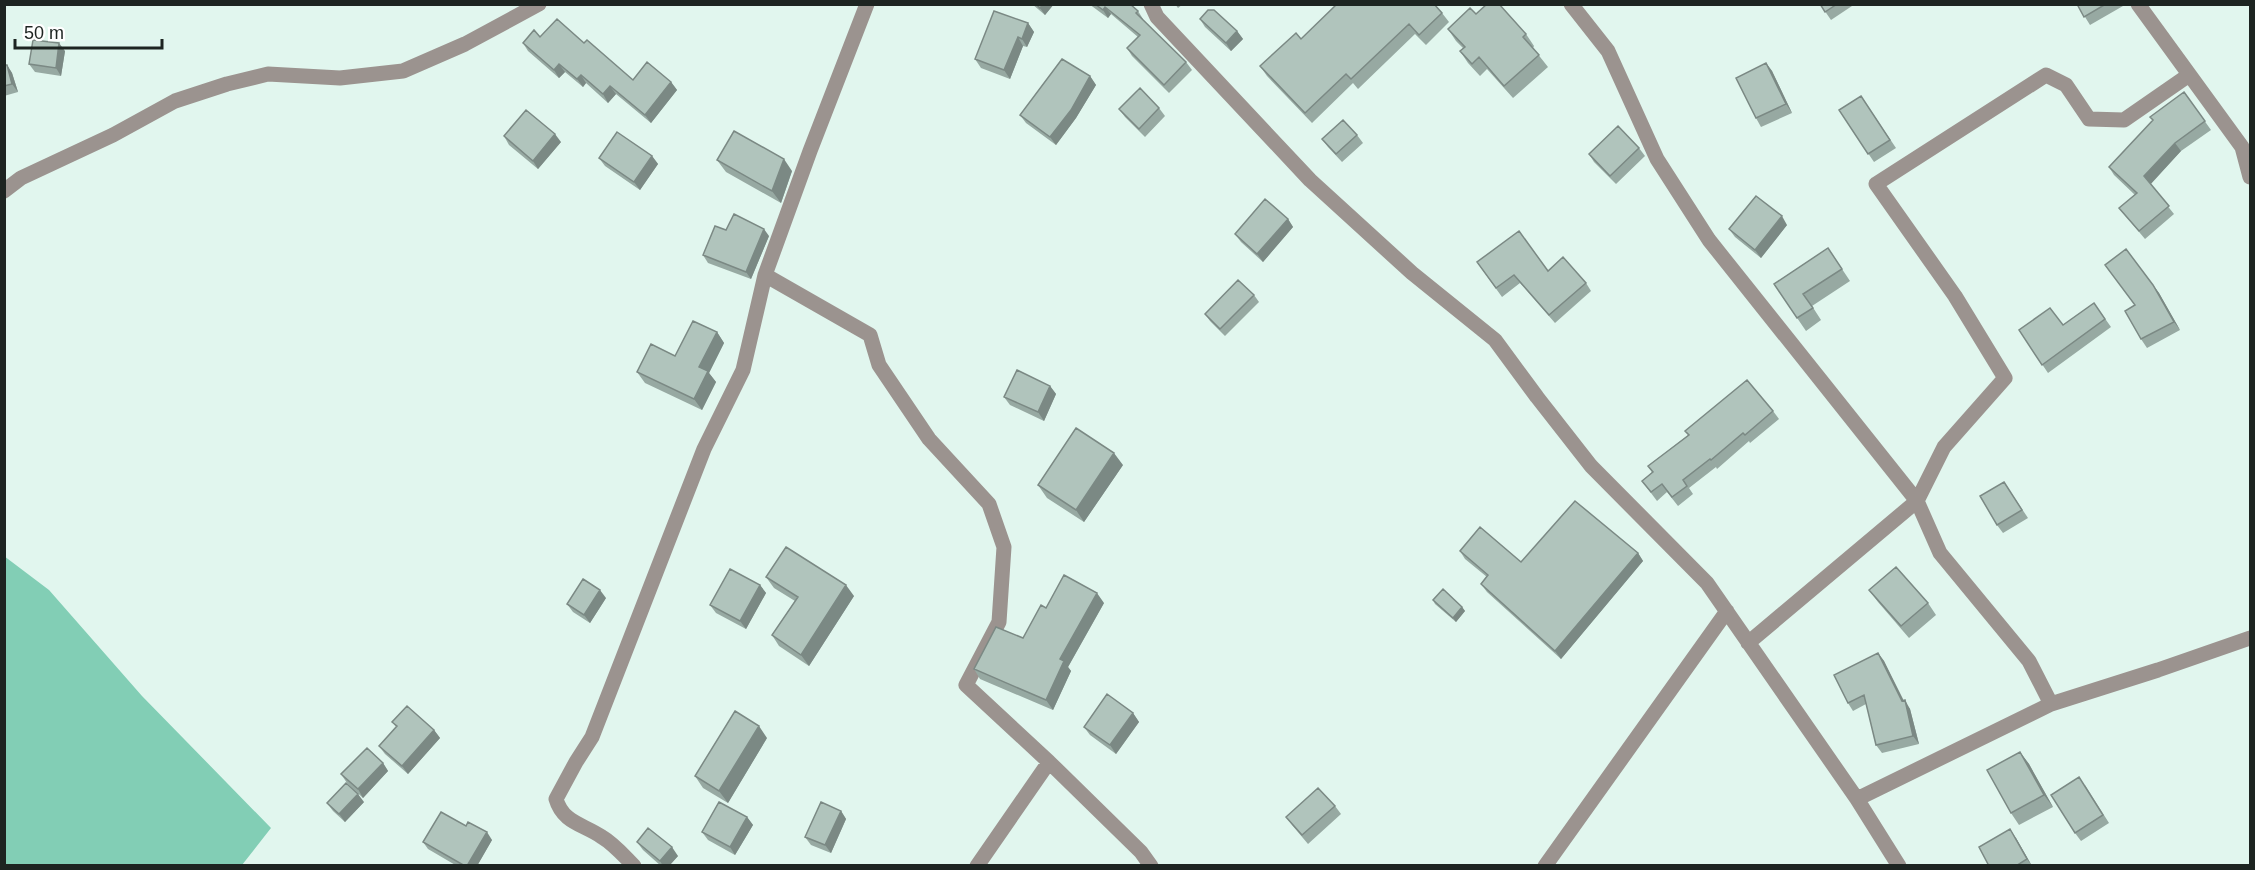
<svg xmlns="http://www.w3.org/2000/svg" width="2255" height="870" font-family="Helvetica,sans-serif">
<rect width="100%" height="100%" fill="#e1f6ee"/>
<path fill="#82ceb5" d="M4,556L49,590L142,696L271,828L242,865H5Z"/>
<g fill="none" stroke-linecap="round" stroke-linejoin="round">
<path stroke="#9b938f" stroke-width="15" d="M1151,4L1157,17L1310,180L1412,273L1495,340L1537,397L1591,466L1707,583L1857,799L1899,866
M1571,4L1608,51L1657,159L1709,240L1917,501L1940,553L2029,661L2051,704
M2138,4L2242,147L2250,177
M4,191L21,178L113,135L175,101L227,84L268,74L340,78L403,71L465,44L539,4
M765,275L870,335L879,365L929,439L989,504L1004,547L999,622L966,685L1049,762
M1748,643L1917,501L1944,447L2005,378L1955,296L1876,184L2046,75L2066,85L2089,119L2124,120L2189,75
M1857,799L2051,704L2158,670L2250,638
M634,866C624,856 614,844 602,837C583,824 563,823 556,799L576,762L592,737L704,449L743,370L765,275L810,151L867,4
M977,866L1049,762L1141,852L1151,866
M1545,866L1727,611"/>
</g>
<path fill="#97a9a2" d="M1032,4H1054L1045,15Z
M1089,4H1130L1138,11L1143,19V20L1186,62L1192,70L1169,93L1132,56L1127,48L1138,37L1111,14L1108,18Z
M1175,4H1183L1178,8Z
M1820,4H1855L1831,20Z
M2077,4H2122L2123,6L2090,25Z
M1442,13L1449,22L1426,45L1415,34L1358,89L1353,83L1312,123L1267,76L1260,66L1301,39Z
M1476,14L1526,34L1534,46L1533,48L1548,67L1513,98L1487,69L1480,76L1468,63L1460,51L1463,48L1456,41L1448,29Z
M1200,19L1237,31L1243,39L1231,51L1205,27Z
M1028,23L1034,32L1027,47L1023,46L1010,79L981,68L975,59Z
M540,37L584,43L633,80L671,82L677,90L651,123L616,94L608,103L586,83L583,87L565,72L559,78L528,51L523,43Z
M65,51L61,76L35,72L29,64Z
M1766,63L1772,71L1792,113L1761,127L1756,118Z
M4,65H7L12,73L18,92L4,96Z
M1090,76L1096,85L1076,118L1056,145L1026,123L1020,115Z
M2184,92L2211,130L2181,151L2150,184L2174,214L2145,239L2119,208L2135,195L2114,175L2109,167Z
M1861,96L1896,148L1874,162L1839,110Z
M1159,108L1165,116L1145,137L1125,117L1119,109Z
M1357,135L1363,143L1342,162L1328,147L1322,139Z
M504,136L561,142L538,169L509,145Z
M1639,148L1645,156L1616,184L1594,162L1589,154Z
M652,156L658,164L640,190L605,166L599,158Z
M717,160L792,171L781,203L726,172Z
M1288,219L1293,227L1263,262L1241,242L1235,234Z
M1787,225L1761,258L1735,237L1729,229Z
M726,230L769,236L751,279L708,263L703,255Z
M1828,248L1850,281L1812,306L1821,320L1806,331L1774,284Z
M1477,262L1586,283L1591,291L1555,323L1520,283L1502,297Z
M2153,285L2159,293L2180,330L2147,348L2141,339L2135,305Z
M1254,295L1259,302L1225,336L1210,321L1205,314Z
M2094,303L2111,327L2048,373L2019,330L2063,325Z
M717,332L724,343L709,373L716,382L702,410L645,383L637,372L675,356Z
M1050,386L1056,394L1044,421L1010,405L1004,397Z
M1773,411L1779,419L1750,443L1749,441L1717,469L1716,467L1689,488L1693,494L1678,506L1667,492L1657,501L1642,481L1652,472L1648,466L1688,435L1685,431Z
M1123,465L1084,522L1047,498L1038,485Z
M2004,482L2028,518L2003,533L1997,525Z
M1460,551L1521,562L1638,553L1643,561L1561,659L1487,592L1481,584L1487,577L1465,559Z
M766,577L854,596L809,666L779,646L772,635L795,601L774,588Z
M760,585L766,593L746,629L716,613L710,605Z
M1869,590L1928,603L1936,615L1909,638L1878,602Z
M606,598L590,623L573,612L567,604Z
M1433,600L1462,607L1465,611L1456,622L1435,604Z
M1104,603L1068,667L1071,671L1053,710L980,679L974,669L1023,638L1046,608Z
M1878,653L1884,661L1903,701L1910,709L1919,744L1882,753L1876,745L1866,704L1853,711L1848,703Z
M1133,713L1139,722L1116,754L1090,735L1084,727Z
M392,722L434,730L440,738L408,774L385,754L379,746L396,727Z
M767,738L728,803L703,788L695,776Z
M2020,752L2029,764L2053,807L2019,825L2011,813Z
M383,763L388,771L363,798L347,783L341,774Z
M2085,785L2109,823L2081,841L2075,833Z
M364,802L345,822L333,811L327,803Z
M1335,806L1341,814L1308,844L1292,825L1286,817Z
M841,811L846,819L831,853L811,845L805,837Z
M747,817L753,825L735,855L708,840L702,832Z
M466,826L492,840L477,866H457L428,849L423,842Z
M2016,838L2032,866H1989Z
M637,842L678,856L669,866H661L643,850Z"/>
<path fill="#7b8984" d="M1043,4H1054L1045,15L1040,8Z
M1105,7L1111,14L1108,18L1103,10Z
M1028,23L1034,32L1027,47L1022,39Z
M1237,31L1243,39L1231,51L1226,43Z
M1018,37L1023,46L1010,79L1004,70Z
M59,43L65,51L61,76L56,68Z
M1766,63L1772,71L1792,113L1786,104Z
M559,64L565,72L559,78L554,70Z
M7,65L12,73L18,92L12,84Z
M581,75L586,83L583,87L577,79Z
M1090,76L1096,85L1076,118L1056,145L1050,137Z
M671,82L677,90L651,123L645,115Z
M610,86L616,94L608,103L603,94Z
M555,134L561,142L538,169L533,161Z
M2175,143L2181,151L2150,185L2144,176Z
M652,156L658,164L640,190L634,182Z
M784,159L792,171L781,203L772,191Z
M1782,216L1787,225L1761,258L1755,250Z
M1288,219L1293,227L1263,262L1257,254Z
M764,229L769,236L751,279L746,272Z
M2153,285L2159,293L2180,330L2174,322Z
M717,332L724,343L709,373L716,382L702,410L694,399L699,367Z
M1050,386L1056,394L1044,421L1038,412Z
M1114,453L1123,465L1084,522L1076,510Z
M1638,553L1643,561L1561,659L1555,651Z
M760,585L766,593L746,629L740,621Z
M846,585L854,596L809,666L801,655Z
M600,590L606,598L590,623L584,615Z
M1097,593L1104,603L1068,667L1071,671L1053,710L1046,700L1060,659Z
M1462,607L1465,611L1456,622L1453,618Z
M1878,653L1884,661L1906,705L1905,700L1910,709L1919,744L1913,736L1902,701Z
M1133,713L1139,722L1116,754L1110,745Z
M759,726L767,738L728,803L719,791Z
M434,730L440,738L408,774L402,766Z
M2020,752L2029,764L2053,807L2044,795Z
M383,763L388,771L363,798L358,789Z
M358,794L364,802L345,822L339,814Z
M841,811L846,819L831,853L825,845Z
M747,817L753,825L735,855L730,847Z
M2010,829L2016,838L2032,866L2027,859Z
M487,832L492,840L477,866H467Z
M672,847L678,856L669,866H663L660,861Z"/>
<path fill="#b0c4bc" stroke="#7b8984" stroke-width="1.5" d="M1036,4H1043L1040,8Z
M1095,4H1130L1138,11L1136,13L1186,62L1164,85L1127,48L1140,35L1105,7L1103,10Z
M1337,4H1434L1442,13L1419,35L1409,24L1351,79L1346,74L1305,113L1260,66L1296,33L1301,39Z
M1487,4H1499L1526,34L1523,37L1539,55L1504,86L1479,57L1472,64L1460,51L1465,47L1448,29L1470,8L1476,14Z
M1820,4H1837L1825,12Z
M2077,4H2106L2084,17Z
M1208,10H1214L1237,31L1226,43L1200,19Z
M994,11L1028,23L1022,39L1018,37L1004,70L975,59Z
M557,19L584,43L587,40L633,80L647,62L671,82L645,115L610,86L603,94L581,75L577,79L559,64L554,70L523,43L534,30L540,37Z
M33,40L59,43L56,68L29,64Z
M1062,59L1090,76L1071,110L1050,137L1020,115Z
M1766,63L1786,104L1756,118L1736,78Z
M4,65H7L12,84L4,86Z
M1140,88L1159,108L1139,129L1119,109Z
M2184,92L2205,121L2175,143L2144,176L2169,206L2139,231L2119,208L2137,193L2109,167L2153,120L2150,117Z
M1861,96L1890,140L1868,154L1839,110Z
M526,110L555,134L533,161L504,136Z
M1343,120L1357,135L1336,154L1322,139Z
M1618,126L1639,148L1610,176L1589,154Z
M734,131L784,159L772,191L717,160Z
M617,132L652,156L634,182L599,158Z
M1756,196L1782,216L1755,250L1729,229Z
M1265,199L1288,219L1257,254L1235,234Z
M734,214L764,229L746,272L703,255L715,226L726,230Z
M1519,231L1548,271L1563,257L1586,283L1549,315L1514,275L1496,288L1477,262Z
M1828,248L1842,269L1803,294L1813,308L1797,318L1774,284Z
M2126,249L2153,285L2174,322L2141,339L2125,311L2135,305L2105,265Z
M1238,280L1254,295L1220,329L1205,314Z
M2094,303L2105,319L2042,365L2019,330L2050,308L2063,325Z
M693,321L717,332L699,367L708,371L694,399L637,372L651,344L675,356Z
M1017,370L1050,386L1038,412L1004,397Z
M1747,380L1773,411L1745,435L1743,433L1711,460L1710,459L1683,480L1687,486L1672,497L1662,484L1651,492L1642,481L1653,472L1648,466L1689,435L1685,431Z
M1076,428L1114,453L1076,510L1038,485Z
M2004,482L2022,510L1997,525L1980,496Z
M1575,501L1638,553L1555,651L1481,584L1488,575L1460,551L1480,527L1521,562Z
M786,547L846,585L801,655L772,635L798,597L766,577Z
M1896,567L1928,603L1901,626L1869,590Z
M730,569L760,585L740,621L710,605Z
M1064,575L1097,593L1060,659L1064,661L1046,700L974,669L996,627L1023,638L1041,605L1046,608Z
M583,579L600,590L584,615L567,604Z
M1443,589L1462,607L1453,618L1433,600Z
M1878,653L1902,701L1905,700L1913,736L1876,745L1864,695L1848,703L1834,675Z
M1107,694L1133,713L1110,745L1084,727Z
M407,706L434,730L402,766L379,746L397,726L392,722Z
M735,711L759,726L719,791L695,776Z
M367,748L383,763L358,789L341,774Z
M2020,752L2044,795L2011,813L1987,770Z
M2079,777L2103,815L2075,833L2051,795Z
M346,783L358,794L339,814L327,803Z
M1318,788L1335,806L1302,835L1286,817Z
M719,802L747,817L730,847L702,832Z
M821,802L841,811L825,845L805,837Z
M441,812L466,826L468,822L487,832L467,866H465L423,842Z
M648,828L672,847L660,861L637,842Z
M2010,829L2027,859L2016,866H1989L1979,847Z"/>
<rect width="2255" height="870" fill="none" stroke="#1d2421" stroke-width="12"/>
<path d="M15 39v9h147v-9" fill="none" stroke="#1d2421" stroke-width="3"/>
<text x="24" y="39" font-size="18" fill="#1d2421" stroke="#ffffff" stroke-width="4.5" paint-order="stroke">50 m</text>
</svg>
